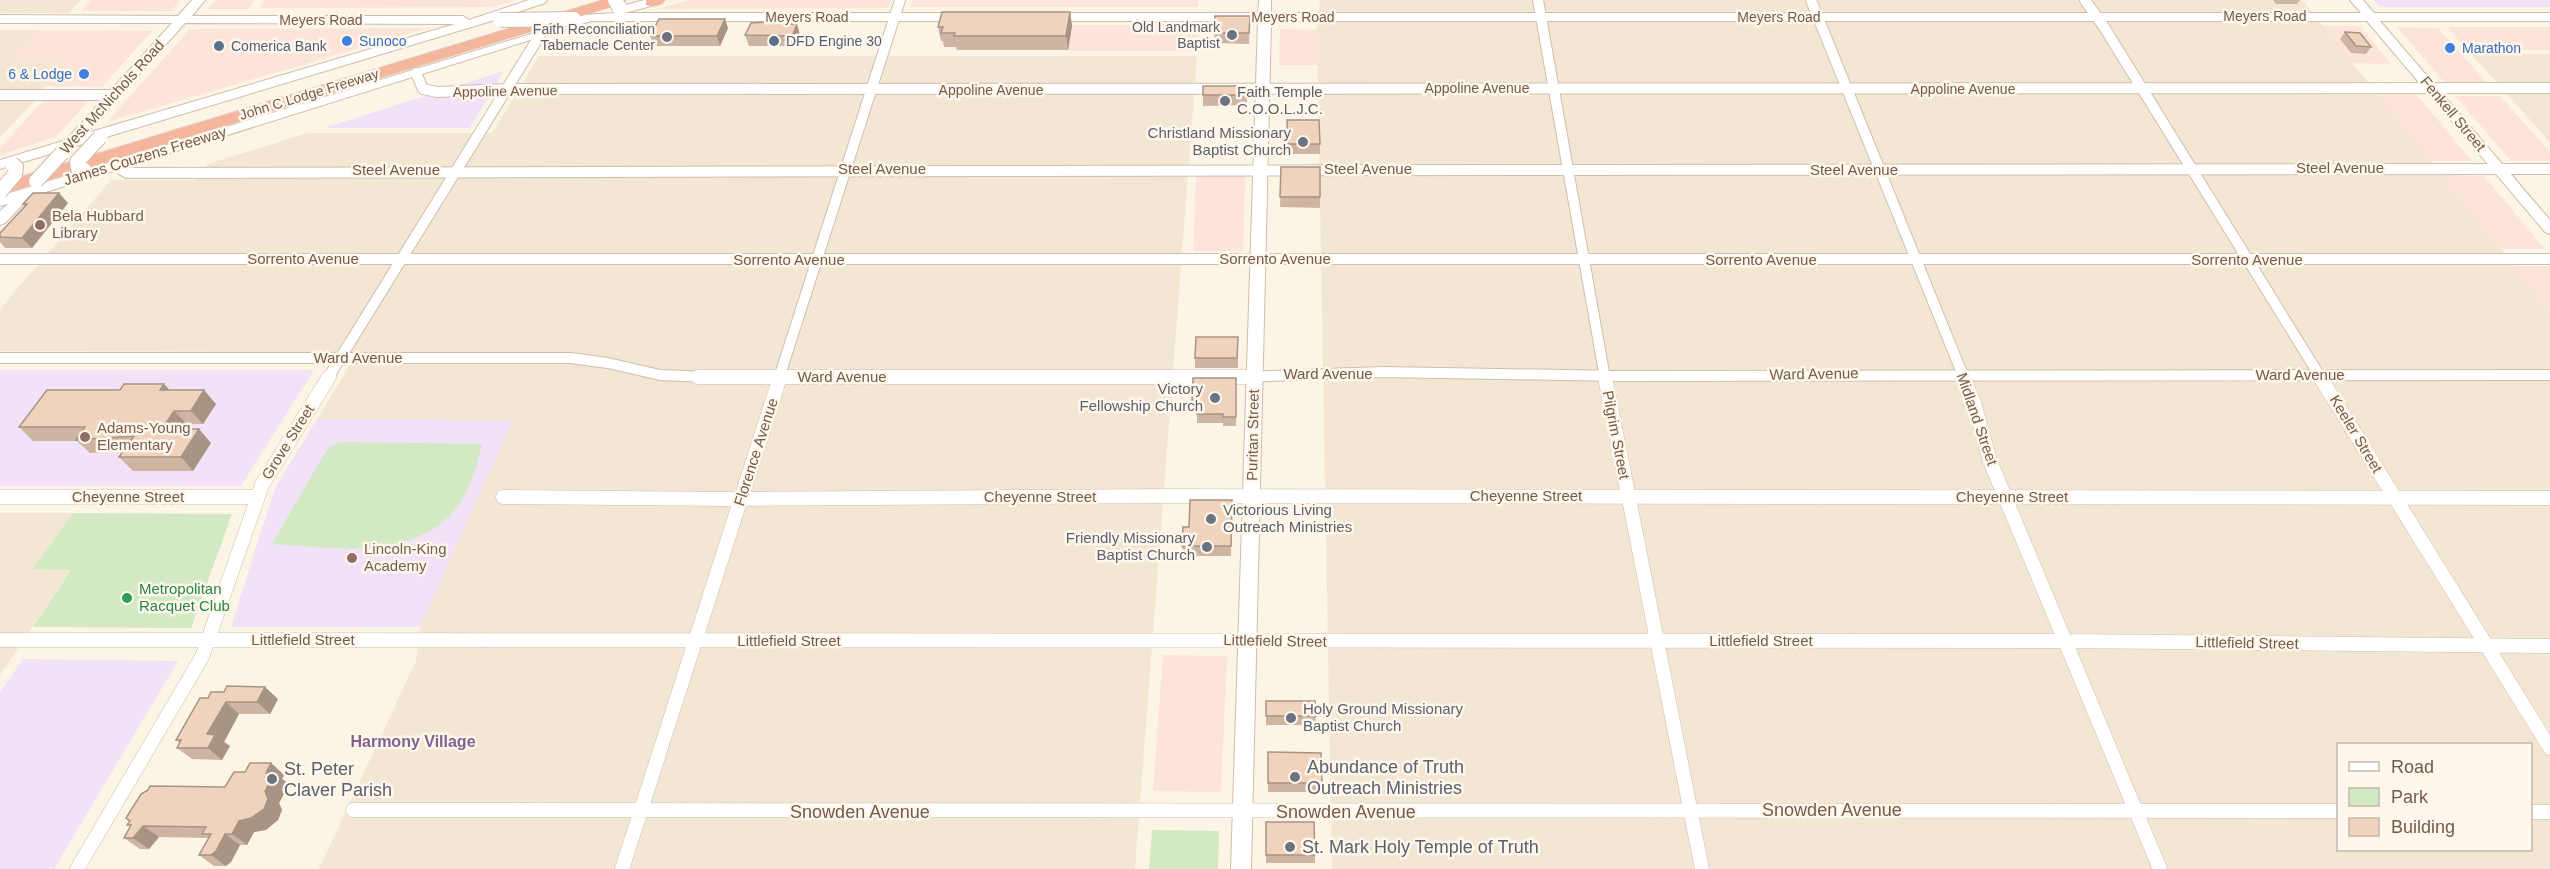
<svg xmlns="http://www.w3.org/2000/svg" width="2550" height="869" font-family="Arial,sans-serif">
<rect width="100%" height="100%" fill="#fcf4e5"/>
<path fill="#f3e6d3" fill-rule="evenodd" d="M0,0H81L68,13H0Z
M1320,0H2302L2501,249L2512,266L2550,313V869H1332L1317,30ZM2338,744H2530V850H2338Z
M0,30H39L8,61L68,62L45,86L34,102L0,137Z
M2471,54H2550V142Z
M539,56H1197L1135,869H319L416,661L420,627L513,420L317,419L358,352L0,351V309L111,180H195L208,164L308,133H492Z
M0,513H73L33,569H71L0,675Z"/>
<path fill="#fce4d9" d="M91,0H181L171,11H81Z
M216,0H255L248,9H208Z
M266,0H516L493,7L259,8Z
M690,0H891L888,8L658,9Z
M912,0H1198V7H910Z
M1072,25H1200L1197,51H1068Z
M2322,26H2360L2391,64L2352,63Z
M2397,27L2438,28L2487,83L2444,82Z
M2447,27H2550V50H2467Z
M427,28L332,56L107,122L190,29Z
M1280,29L1317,30L1318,65H1279Z
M39,30L152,31L102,87L45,86L67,62L7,61Z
M2377,95H2417L2472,161H2430Z
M2455,96H2500L2550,152V161H2511Z
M44,100H89L56,137L0,155V148Z
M2442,175L2484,176L2545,249H2501Z
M1196,176H1245L1243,251H1193Z
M2512,266H2550V313Z
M1163,655L1227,656L1221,792L1153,791Z"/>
<path fill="#f1e2f8" d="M2374,0H2550V7H2380Z
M504,71L470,128H324Z
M0,370H314L241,486H0Z
M317,419L513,420L420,627H231L275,488Z
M23,659L178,661L54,869H0V692Z"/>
<path fill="#d2e9c4" d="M338,442H351L482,444C477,464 472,485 460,503C420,562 332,548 272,544L326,451Z
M73,513L232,514L191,628L33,627L71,570L33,569Z
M1152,830L1219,831L1218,869H1149Z"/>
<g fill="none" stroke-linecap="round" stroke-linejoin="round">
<g stroke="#cfbeae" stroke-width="12">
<path id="street-far1" d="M1538,0L1605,378
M1811,0L1964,378
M2085,0L2104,27L2321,378
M416,73L423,89L437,92L507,89L2550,88
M0,95H114
M121,163L122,170L127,173C935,169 1742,171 2550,169
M0,259H2550
M0,358H571L608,363L660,375L730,378L1241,377L1383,372L1622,376L2550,375
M328,378L540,35
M779,378L900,0"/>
</g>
<g stroke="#cfbeae" stroke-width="15">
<path id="street" d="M698,377H1246
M1605,377L1702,869
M1963,377L1974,403L1990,461L2160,869
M2320,377L2550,748
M0,497H257
M503,497L726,499L1170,496L2550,498
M0,640L2066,641L2550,646
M353,810L2338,811
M2530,812H2550
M77,869L202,657L262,485L329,377
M622,869L780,377"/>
</g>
<g stroke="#d0bca9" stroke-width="2">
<path id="secondary" d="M192,0H205L192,16H463L469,20L529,0H547L545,3L488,22L0,169V160L66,140L172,23H0V15L178,16ZM185,23L455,24L87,133Z
M644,0H664L662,3L625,13H962L968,17L962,21H591L30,197L5,223L0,225V211L8,204L0,206V196L570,22L568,19L570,16L614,13L615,8Z
M1259,0H1271V13H2361L2350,0H2363L2374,13H2550V21H2380L2550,220V234L2545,232L2367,21H1271L1251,869H1231L1258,21H1048L1042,17L1048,13H1258Z"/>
</g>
<g stroke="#dbd4d0" stroke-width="1">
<path id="highway" d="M602,0H626L624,3L0,195V183Z
M646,0H665C661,6 653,7 646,5Z"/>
</g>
<use href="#street-far1" stroke="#fff" stroke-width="10"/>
<use href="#street" stroke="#fff" stroke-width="14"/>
<use href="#secondary" fill="#fff" fill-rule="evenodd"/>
<use href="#highway" fill="#f4b79d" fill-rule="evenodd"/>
<g stroke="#d0bca9" stroke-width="16" stroke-linecap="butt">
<path id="secondary-bridge" d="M615,0L619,7
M500,20L574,19
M84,170L78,168L77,162L100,137
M36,181L62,153
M0,192L15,174L16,167L12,164"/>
</g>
<use href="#secondary-bridge" stroke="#fff" stroke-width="14"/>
</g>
<path fill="#ceb5a3" d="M2273,0H2300L2297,4H2276Z
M1070,12L1072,26L1068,50H957L956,47H944L943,41H941L938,27Z
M1250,16L1249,44L1215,43L1214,33Z
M787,24L800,35L795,46H749L745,35Z
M728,28L720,46H654L650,36Z
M2345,32L2371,47L2366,54L2351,53L2340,39Z
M1247,86V105L1203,106V95Z
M1287,120L1320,144V154H1288Z
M1281,167L1320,197V208L1280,207Z
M68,203L32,248H5L0,242V233L25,207L23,204Z
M1238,337V368H1195V358Z
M1236,378V426H1223V423H1197V408L1193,409L1192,400Z
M169,390L216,404L203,424H187L183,429L211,443L193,471H133L119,457L123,451L90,453L77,441H33L19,427Z
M1232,510L1231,556H1183L1182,546L1189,527Z
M200,698L278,699L270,714H239L224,742L230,746L222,760L192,759L177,748L180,743L176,740Z
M1266,701L1316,716L1315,725H1266Z
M1268,752L1322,783L1321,792H1268Z
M271,763L284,775L282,779L289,784L279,803L282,810L278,820L266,830L254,832L247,845H240L231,862L226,866H214L199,855L208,838L159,837L149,849H140L124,838L130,827L127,825L225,787Z
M1266,822L1315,855V863H1266Z"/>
<path fill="#a89484" d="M1070,12L1072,26L1068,50L1066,36Z
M725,19L728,28L720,46L717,36Z
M797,24L800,35L795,46L792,36Z
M59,193L68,203L32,248L22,238Z
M164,384L177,398L160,390Z
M204,390L216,404L203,424L191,411Z
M174,411L187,424L174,442L162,429Z
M199,429L211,443L193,471L181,457Z
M265,687L278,699L270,714L257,702Z
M226,702L239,714L224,742L230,746L222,760L208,748L207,734Z
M271,763L284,775L282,779L289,784L279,803L282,810L278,820L266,830L254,832L247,845L232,834L239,821L265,791L266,773Z
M143,826L159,837L149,849L133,838Z
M225,834L240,845L231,862L226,866L211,855Z"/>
<path fill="#f0d3bd" stroke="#a89484" stroke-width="1.5" d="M942,12H1070L1066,36H954L955,33H941L943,27H938Z
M1215,16H1250L1249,33H1214Z
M659,19H725L717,36H650Z
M786,21L785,24H797L792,36L745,35L751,23Z
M2345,32L2360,33L2371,47L2356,46Z
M1203,86H1247V95H1203Z
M1287,120H1319L1320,144H1288Z
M1281,167H1320V197H1280Z
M33,193H59L22,238L0,237V233L27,204H23Z
M1196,337H1238L1237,358H1195Z
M1193,378H1236V417H1223V414H1197V399L1192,400Z
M124,384H164L160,390H204L191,411H174L162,429H199L181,457H119L134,436L76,440L85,427H19L47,390H120Z
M1190,500H1232L1231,546H1182L1183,527H1189Z
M227,686L265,687L257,702H226L207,734L215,735L208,748H177L181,740H176L200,698H208L211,692H224Z
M1266,701H1315L1316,716H1266Z
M1268,752L1321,753L1322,783H1268Z
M250,763H271L266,773H275L265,791L268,799L264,809L251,818L239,821L232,834H225L216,851L211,855H199L211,834H202L206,827L143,826L133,838H124L131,825H127L130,821L126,818L141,794L148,790L150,786L225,787L234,772H245Z
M1266,822H1314L1315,855H1266Z"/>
<g fill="#6b7280" stroke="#fff7eb" stroke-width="2">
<circle cx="1232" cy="35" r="6"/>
<circle cx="667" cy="37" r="6"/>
<circle cx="1225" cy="101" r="6"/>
<circle cx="1303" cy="142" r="6"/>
<circle cx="1215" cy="398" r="6"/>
<circle cx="1211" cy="519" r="6"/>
<circle cx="1207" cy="547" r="6"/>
<circle cx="1291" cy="718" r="6"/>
<circle cx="1295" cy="777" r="6"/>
<circle cx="272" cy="779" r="6"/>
<circle cx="1290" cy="847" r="6"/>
</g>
<g fill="#3f7fe0" stroke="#fff7eb" stroke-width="2">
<circle cx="347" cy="41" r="6"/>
<circle cx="2450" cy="48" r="6"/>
<circle cx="84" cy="74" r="6"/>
</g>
<g fill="#5c6f8a" stroke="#fff7eb" stroke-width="2">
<circle cx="774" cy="41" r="6"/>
<circle cx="219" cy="46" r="6"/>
</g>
<g fill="#8d6e63" stroke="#fff7eb" stroke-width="2">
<circle cx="40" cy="225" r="6"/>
<circle cx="85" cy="437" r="6"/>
<circle cx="352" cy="558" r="6"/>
</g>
<circle fill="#2e9e5b" stroke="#fff7eb" stroke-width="2" cx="127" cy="598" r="6"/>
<g text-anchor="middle" stroke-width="5" stroke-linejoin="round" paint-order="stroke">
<g font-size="14" fill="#745b4b" stroke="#fff7eb">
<text x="2265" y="21">Meyers Road</text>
<text x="807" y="22">Meyers Road</text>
<text x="1293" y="22">Meyers Road</text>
<text x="1779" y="22">Meyers Road</text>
<text x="321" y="25">Meyers Road</text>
<text x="1477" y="93">Appoline Avenue</text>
<text x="1963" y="94">Appoline Avenue</text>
<text x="991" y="95">Appoline Avenue</text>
<text transform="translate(505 91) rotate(-1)" y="5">Appoline Avenue</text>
<text transform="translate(309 94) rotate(-17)" y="5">John C Lodge Freeway</text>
</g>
<g font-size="14" fill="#5b616d" stroke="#fff7eb" text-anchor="end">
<text x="1220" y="32">Old Landmark<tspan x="1220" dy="16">Baptist</tspan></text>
<text x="655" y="34">Faith Reconciliation<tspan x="655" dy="16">Tabernacle Center</tspan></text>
</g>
<g font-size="14" fill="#366cbe" stroke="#fff7eb" text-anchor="start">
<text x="359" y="46">Sunoco</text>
<text x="2462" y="53">Marathon</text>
<text x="72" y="79" text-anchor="end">6 &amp; Lodge</text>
</g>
<g font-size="14" fill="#4e5e75" stroke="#fff7eb" text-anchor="start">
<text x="786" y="46">DFD Engine 30</text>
<text x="231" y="51">Comerica Bank</text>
</g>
<g font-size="15" fill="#5b616d" stroke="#fff7eb" text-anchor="start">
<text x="1237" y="97">Faith Temple<tspan x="1237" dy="17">C.O.O.L.J.C.</tspan></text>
<text x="1291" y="138" text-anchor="end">Christland Missionary<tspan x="1291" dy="17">Baptist Church</tspan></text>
<text x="1203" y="394" text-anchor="end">Victory<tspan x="1203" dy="17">Fellowship Church</tspan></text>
<text x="1223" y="515">Victorious Living<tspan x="1223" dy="17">Outreach Ministries</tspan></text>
<text x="1195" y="543" text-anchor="end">Friendly Missionary<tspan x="1195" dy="17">Baptist Church</tspan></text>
<text x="1303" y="714">Holy Ground Missionary<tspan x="1303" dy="17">Baptist Church</tspan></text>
</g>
<g font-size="15" fill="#745b4b" stroke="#fff7eb">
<text transform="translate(112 97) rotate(-48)" y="5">West McNichols Road</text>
<text transform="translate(2453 114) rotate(50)" y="5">Fenkell Street</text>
<text transform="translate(145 156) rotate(-17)" y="5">James Couzens Freeway</text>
<text x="2340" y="173">Steel Avenue</text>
<text x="882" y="174">Steel Avenue</text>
<text x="1368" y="174">Steel Avenue</text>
<text x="396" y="175">Steel Avenue</text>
<text x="1854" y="175">Steel Avenue</text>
<text x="303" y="264">Sorrento Avenue</text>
<text x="1275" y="264">Sorrento Avenue</text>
<text x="789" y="265">Sorrento Avenue</text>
<text x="1761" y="265">Sorrento Avenue</text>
<text x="2247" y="265">Sorrento Avenue</text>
<text x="358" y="363">Ward Avenue</text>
<text x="1328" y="379">Ward Avenue</text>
<text transform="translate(1814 374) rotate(-1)" y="5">Ward Avenue</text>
<text x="2300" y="380">Ward Avenue</text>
<text x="842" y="382">Ward Avenue</text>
<text transform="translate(1977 419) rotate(71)" y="5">Midland Street</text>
<text transform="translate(2356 434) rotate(59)" y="5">Keeler Street</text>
<text transform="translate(1253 435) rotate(-89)" y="5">Puritan Street</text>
<text transform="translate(1616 435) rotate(79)" y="5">Pilgrim Street</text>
<text transform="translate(288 442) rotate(-58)" y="5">Grove Street</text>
<text transform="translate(756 452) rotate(-72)" y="5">Florence Avenue</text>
<text x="1526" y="501">Cheyenne Street</text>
<text x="128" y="502">Cheyenne Street</text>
<text x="1040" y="502">Cheyenne Street</text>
<text x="2012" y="502">Cheyenne Street</text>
<text x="303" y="645">Littlefield Street</text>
<text x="789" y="646">Littlefield Street</text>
<text transform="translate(1275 641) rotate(1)" y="5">Littlefield Street</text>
<text x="1761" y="646">Littlefield Street</text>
<text transform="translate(2247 643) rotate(1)" y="5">Littlefield Street</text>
</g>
<g font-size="15" fill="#785e54" stroke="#fff7eb" text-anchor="start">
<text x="52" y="221">Bela Hubbard<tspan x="52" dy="17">Library</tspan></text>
<text x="97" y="433">Adams-Young<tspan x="97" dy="17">Elementary</tspan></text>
<text x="364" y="554">Lincoln-King<tspan x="364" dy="17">Academy</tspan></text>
</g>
<g font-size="15" fill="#27864d" stroke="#fff7eb" text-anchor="start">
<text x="139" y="594">Metropolitan<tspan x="139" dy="17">Racquet Club</tspan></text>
</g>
<g font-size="16" font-weight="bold" fill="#826290" stroke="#fff7eb">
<text x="413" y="747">Harmony Village</text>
</g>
<g font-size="18" fill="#5b616d" stroke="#fff7eb" text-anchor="start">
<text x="1307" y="773">Abundance of Truth<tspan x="1307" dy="21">Outreach Ministries</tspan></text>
<text x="284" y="775">St. Peter<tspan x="284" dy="21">Claver Parish</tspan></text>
<text x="1302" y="853">St. Mark Holy Temple of Truth</text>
</g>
<g font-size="18" fill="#745b4b" stroke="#fff7eb">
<text x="1832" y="816">Snowden Avenue</text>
<text x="860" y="818">Snowden Avenue</text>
<text x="1346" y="818">Snowden Avenue</text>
</g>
</g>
<rect x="2337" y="743" width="195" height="108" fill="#fff7eb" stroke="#c7b9ab" stroke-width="1.5"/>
<rect x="2349" y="762" width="30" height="9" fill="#ffffff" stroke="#c7b9ab" stroke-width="1.5"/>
<text x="2391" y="773" font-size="18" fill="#745b4b">Road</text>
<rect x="2349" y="788" width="30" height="18" fill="#d2e9c4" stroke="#c7b9ab" stroke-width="1.5"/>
<text x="2391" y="803" font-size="18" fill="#745b4b">Park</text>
<rect x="2349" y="818" width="30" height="18" fill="#f0d3bd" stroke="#c7b9ab" stroke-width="1.5"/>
<text x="2391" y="833" font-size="18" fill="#745b4b">Building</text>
</svg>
